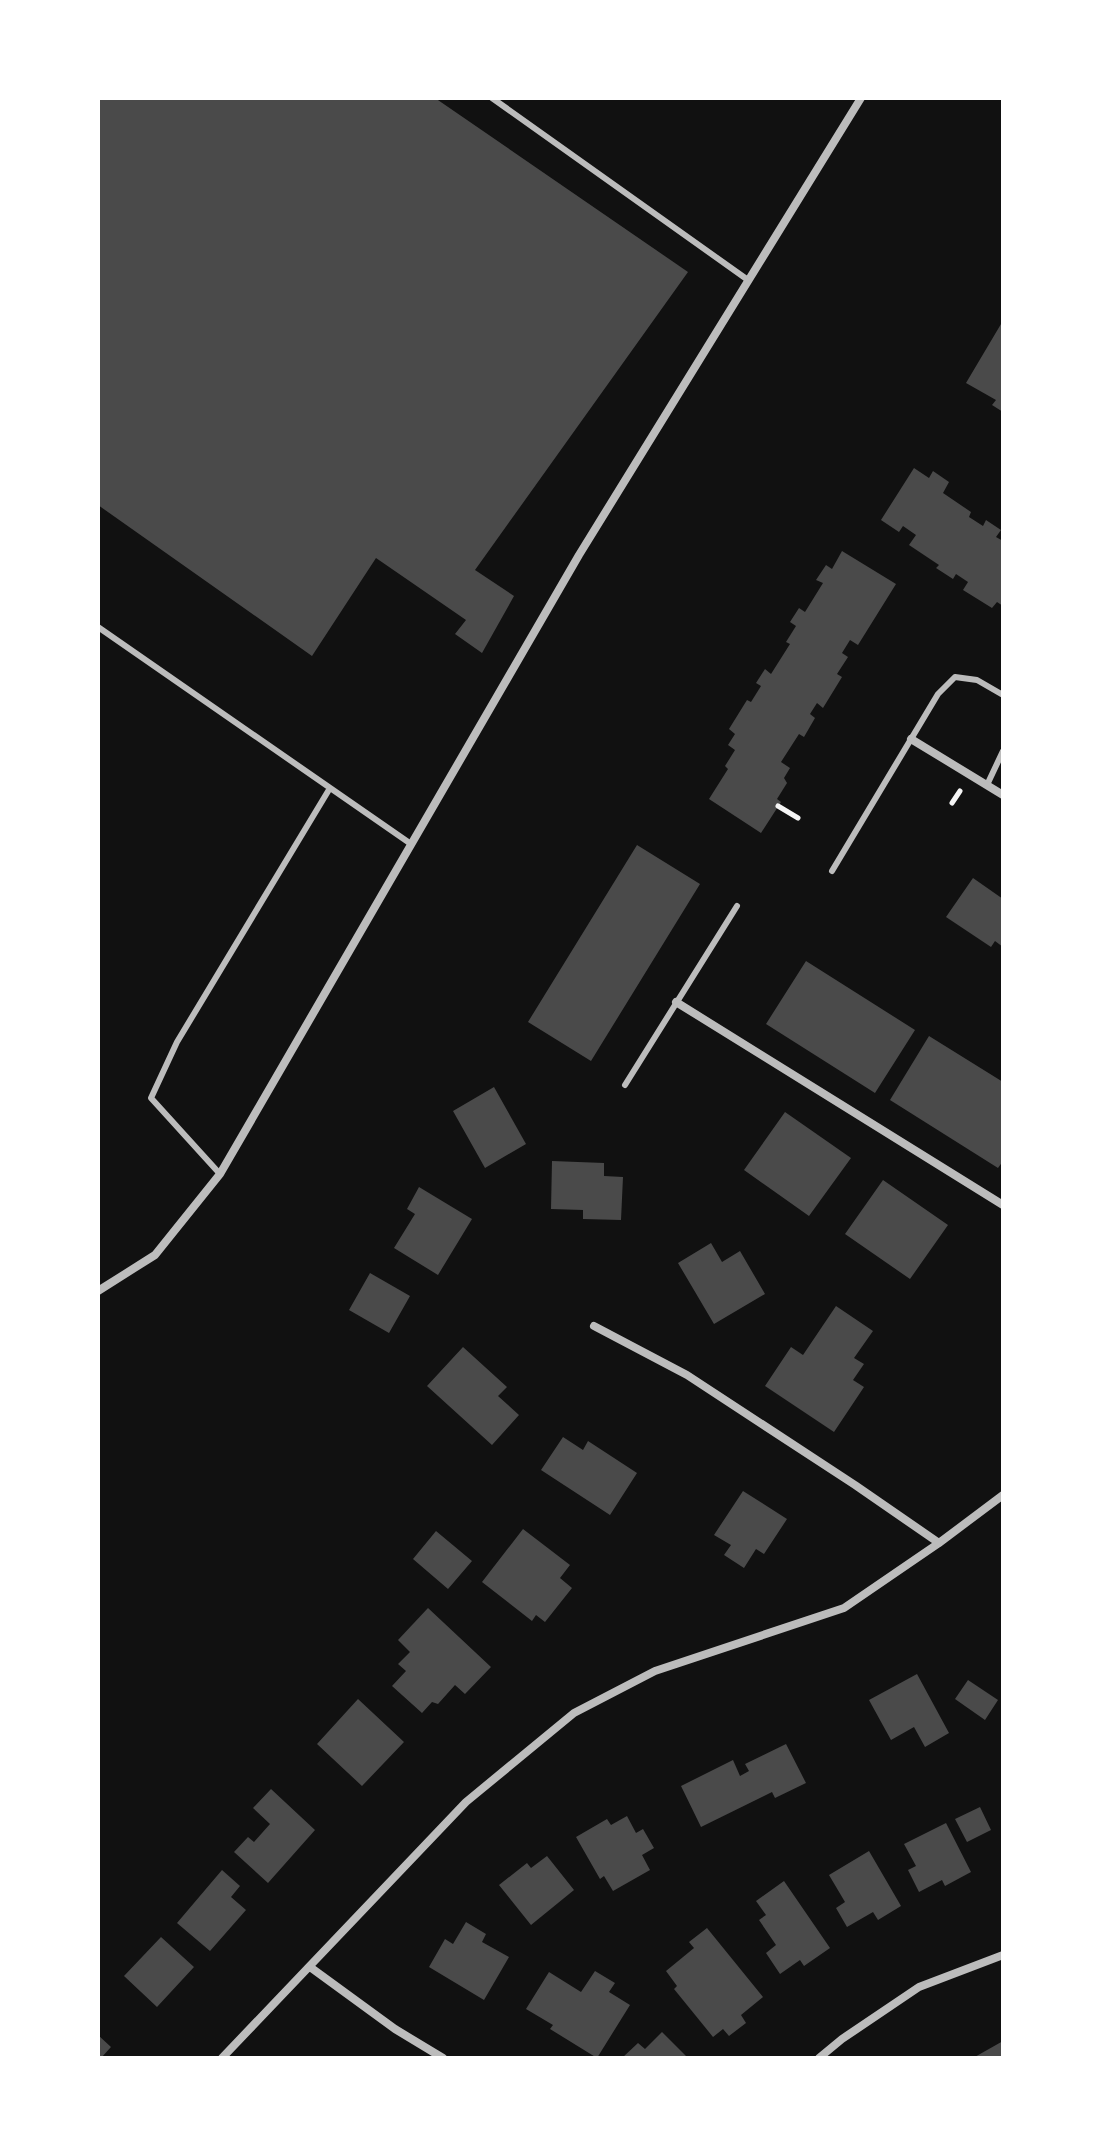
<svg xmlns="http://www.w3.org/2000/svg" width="1101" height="2156" font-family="Montserrat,sans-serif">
<rect width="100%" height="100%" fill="#111"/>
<path fill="#4a4a4a" d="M98,98H435L688,272L475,570L514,596L482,653L455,634L466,620L376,558L312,656L98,505Z
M1001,324L1003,326V412L992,405L996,400L966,383Z
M914,468L929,478L933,471L949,482L943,493L971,512L969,517L983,526L986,520L1001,530L996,537L1003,541V606L997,602L992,608L963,590L968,582L956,574L953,579L936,568L939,565L909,545L916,535L903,526L899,532L881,520Z
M842,551L896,584L858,645L850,640L842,653L848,657L837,674L842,677L823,708L817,703L810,714L815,718L804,737L799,734L781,762L790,768L784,778L787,783L777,799L781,802L761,833L709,799L728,769L725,766L735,750L728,745L735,734L729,729L747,700L751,702L761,686L756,683L765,669L771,674L790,644L786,642L796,626L790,622L799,608L805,612L823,583L816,580L826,565L832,569Z
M637,845L700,884L591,1061L528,1022Z
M973,878L1003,899V947L995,941L991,947L946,917Z
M806,961L915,1030L875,1093L766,1024Z
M929,1036L1003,1082V1161L998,1168L890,1100Z
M494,1087L526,1144L485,1168L453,1111Z
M785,1112L851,1158L809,1216L744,1170Z
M552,1161L604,1163V1176L623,1177L621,1220L583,1219V1210L551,1209Z
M883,1180L948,1225L910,1279L845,1234Z
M419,1187L472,1219L438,1275L394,1248L415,1214L407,1209Z
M711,1243L722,1262L740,1251L765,1294L714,1324L678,1263Z
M370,1273L410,1296L389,1333L349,1310Z
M836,1306L873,1331L854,1358L864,1364L853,1380L864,1387L834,1432L765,1386L791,1347L803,1355Z
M463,1347L507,1387L498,1396L519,1415L492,1445L427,1386Z
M563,1437L583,1450L588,1441L637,1473L610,1515L541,1470Z
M743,1491L787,1519L764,1554L756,1549L744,1568L724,1555L731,1545L714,1535Z
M523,1529L570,1565L560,1578L572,1588L545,1622L536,1615L532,1621L482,1582Z
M436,1531L472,1561L448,1589L413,1559Z
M428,1608L491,1667L465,1694L455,1685L438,1704L432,1702L422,1713L392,1686L406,1671L398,1664L410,1652L398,1640Z
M917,1674L949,1733L925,1747L914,1727L891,1740L869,1700Z
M968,1680L998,1700L985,1720L955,1699Z
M358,1699L404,1742L362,1786L317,1744Z
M786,1744L806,1783L775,1798L772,1792L701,1827L681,1786L733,1760L740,1776L749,1771L745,1764Z
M271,1789L315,1830L268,1883L234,1852L248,1837L254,1842L270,1824L253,1808Z
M980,1807L991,1830L967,1842L955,1819Z
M627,1816L636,1833L643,1829L654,1848L642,1855L650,1870L613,1891L604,1876L600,1879L576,1837L607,1819L611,1825Z
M946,1823L971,1872L945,1886L942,1880L919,1892L908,1870L916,1866L904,1844Z
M869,1851L901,1906L878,1920L873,1912L847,1927L836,1908L845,1902L829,1875Z
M547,1856L574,1890L531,1925L499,1885L527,1863L531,1868Z
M222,1870L240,1886L231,1897L246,1910L210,1951L177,1923Z
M784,1881L830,1948L804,1966L800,1960L780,1974L766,1953L776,1945L759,1920L766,1915L756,1901Z
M466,1922L486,1934L482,1942L509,1957L484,2000L429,1967L445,1939L453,1944Z
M707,1928L763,1997L741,2015L746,2023L729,2036L723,2029L713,2037L674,1989L677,1986L666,1971L694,1948L689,1942Z
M161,1937L194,1967L157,2007L124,1976Z
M595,1971L615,1983L609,1992L630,2005L597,2058L550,2029L553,2025L526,2009L549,1972L581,1992Z
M662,2032L688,2058H622L638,2043L645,2049Z
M98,2035L111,2047L101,2058H98Z
M1003,2041V2058H973Z"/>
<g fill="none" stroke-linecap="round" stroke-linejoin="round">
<path stroke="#f5f5f5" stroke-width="5" d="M952,803L960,791
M778,806L798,818"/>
<path stroke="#bcbcbc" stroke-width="6" d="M492,98L748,280
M98,627L411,844
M987,785L1003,751
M832,871L938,694L955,677L977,680L1003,695
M625,1085L737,906
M220,1174L151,1098L177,1042L330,788"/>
<path stroke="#bcbcbc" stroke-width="8" d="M911,739L1003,795
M676,1002L1003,1205
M98,1291L155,1255L220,1174L579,555L861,98
M594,1326L687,1375L855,1485L939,1543
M310,1967L395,2029L443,2058
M222,2058L466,1802L574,1713L655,1671L844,1608L939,1543L1003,1495
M819,2058L842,2039L919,1987L1003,1955"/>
</g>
<rect width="1101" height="2156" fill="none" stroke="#ffffff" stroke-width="200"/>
</svg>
